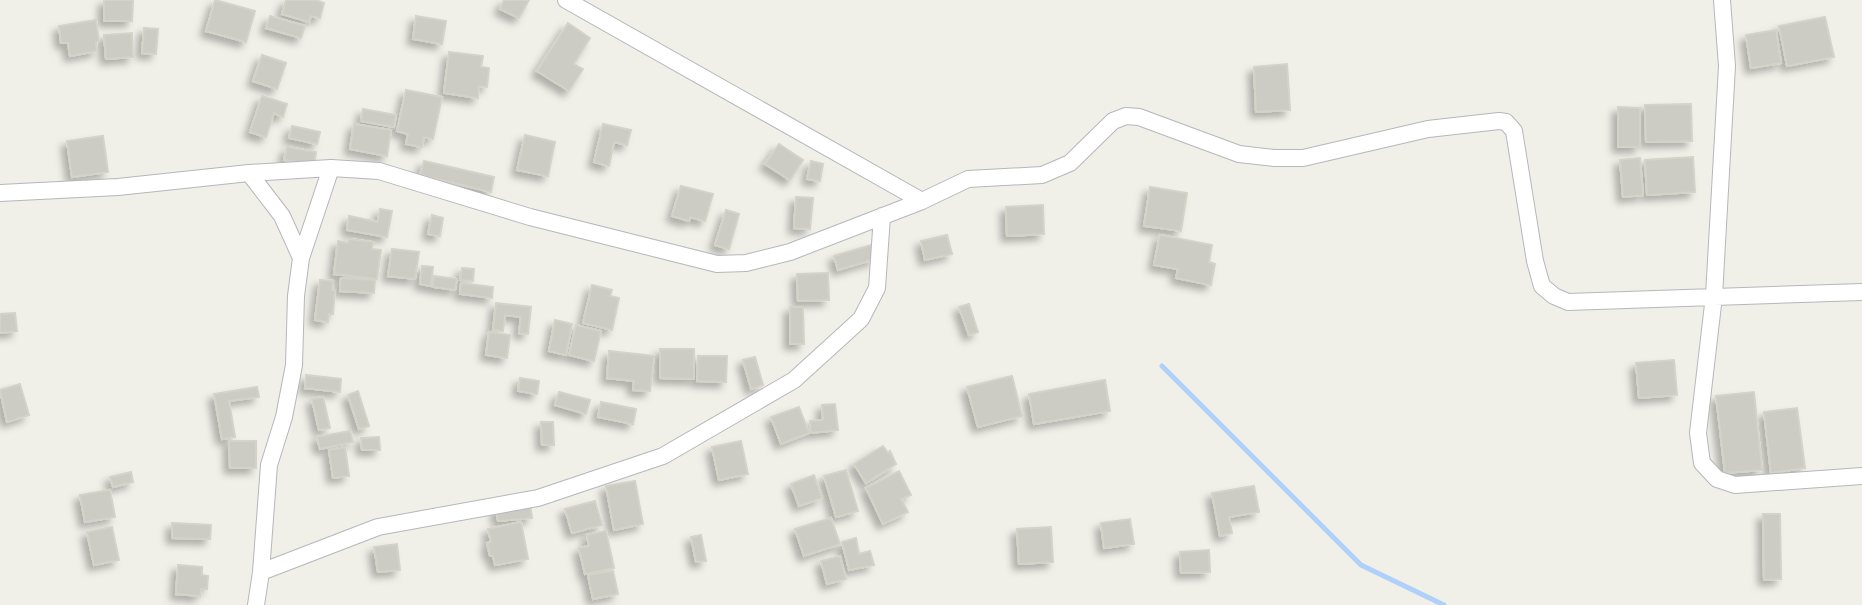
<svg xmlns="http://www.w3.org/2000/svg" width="1862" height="605" font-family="Inter,sans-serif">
<defs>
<filter id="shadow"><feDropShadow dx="-5.5" dy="5.5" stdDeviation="3.5" flood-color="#0004"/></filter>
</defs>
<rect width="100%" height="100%" fill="#f0efe8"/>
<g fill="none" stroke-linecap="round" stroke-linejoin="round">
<path stroke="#aed0fa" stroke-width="5" d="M1162,366L1361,565L1444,605"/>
</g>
<path fill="#cccbc4" stroke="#d5d2c7" stroke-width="2" filter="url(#shadow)" d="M104,0H133L132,21H104Z
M215,0L255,11L246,42L206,31Z
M286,0H316L324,3L320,18L311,16L309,22L282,14Z
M504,0H529L519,18L500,9Z
M270,16L305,26L301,38L266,28Z
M416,16L446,21L442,44L413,39Z
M1825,17L1834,57L1787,66L1779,26Z
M96,20L99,41L96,42L97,51L70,56L68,43H61L59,26Z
M568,23L590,38L574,64L583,69L569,91L537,71Z
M144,28L158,29L156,54L142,53Z
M1776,30L1781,63L1751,68L1746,35Z
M132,33L133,57L106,59L104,35Z
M449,52L483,56L481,67L489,68L487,87L479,86L478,98L444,93Z
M262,55L286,63L277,89L253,81Z
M1287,64L1290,110L1256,112L1254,67Z
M406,90L442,97L433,139L424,137L422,147L406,144L408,134L397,131Z
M262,96L287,104L283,117L274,113L266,137L250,132Z
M1691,104L1692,141L1646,142L1645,105Z
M1618,107L1640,108V147H1618Z
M363,109L396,115L394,127L361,121Z
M354,124L391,130L387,156L350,149Z
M603,124L631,130L627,145L614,142L609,166L594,162Z
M292,126L320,132L317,144L289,138Z
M525,135L555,142L548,176L517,170Z
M103,136L108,172L72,177L67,141Z
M779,144L803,160L790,180L765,164Z
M287,147L316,152L314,165L284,160Z
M1693,157L1695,192L1647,195L1645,160Z
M1640,158L1643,195L1623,197L1620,160Z
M424,161L494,177L491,192L420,175Z
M811,161L823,164L820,181L807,179Z
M681,186L713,194L705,221L690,217L689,221L672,216Z
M1150,187L1187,193L1181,231L1144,226Z
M796,197L813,198L810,229L794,228Z
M1043,205L1044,234L1007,236L1006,207Z
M380,209L392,211L387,237L347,230L349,216L378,222Z
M726,210L739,214L729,249L715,245Z
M432,215L443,218L440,236L428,234Z
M947,235L952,254L925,260L921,241Z
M1160,235L1212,245L1209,262L1215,264L1211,285L1176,278L1178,269L1154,265Z
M349,239L373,242L372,249L381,250L377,279L334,274L338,241L348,243Z
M871,245L875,259L838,270L834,256Z
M392,249L419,252L415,279L388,276Z
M422,266L433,267L431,286L420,284Z
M462,268L474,269L473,281L460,280Z
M828,273L829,300L798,301L797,274Z
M434,276L457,279L455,290L433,287Z
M341,278L375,280L374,293L340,291Z
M320,280L333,281L332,290H335L333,314H329L328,322L315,320Z
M461,283L493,287L492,298L460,294Z
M592,285L612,290L610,296L619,298L612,330L583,323Z
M496,303L531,307L528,334L519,333L521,317L505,315L503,331L493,330Z
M969,304L978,332L969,335L959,307Z
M790,307H803L804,344H790Z
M15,313L17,331L0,333V314Z
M555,320L572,324L566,355L549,351Z
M576,325L601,331L594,361L569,355Z
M489,332L510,335L507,358L486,355Z
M660,349H694V379L660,378Z
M609,351L654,356L650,391L633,390L634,381L607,378Z
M698,356H727L726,382L697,381Z
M755,357L763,385L751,389L743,360Z
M1674,360L1677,395L1639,398L1636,363Z
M306,375L341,379L340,392L305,388Z
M1012,376L1022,416L978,427L967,387Z
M520,378L539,381L537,394L518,391Z
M1105,380L1110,411L1034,424L1029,394Z
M20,384L29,415L7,422L0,390Z
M257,387L259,397L229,401L235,437L222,439L214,394Z
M358,391L369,426L359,429L348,395Z
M559,392L590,400L586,414L555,405Z
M1754,392L1762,470L1725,473L1716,396Z
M323,397L330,428L319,430L312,399Z
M601,402L636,409L633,424L598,417Z
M835,404L838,430L811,433L810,421L823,420L822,405Z
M799,407L809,433L781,444L771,417Z
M1797,408L1805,468L1771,473L1764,412Z
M541,422H553L554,445H542Z
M350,431L353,442L320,449L317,437Z
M379,437L380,450H362L361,438Z
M229,441H256V468H230Z
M741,441L748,474L719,480L712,447Z
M883,446L888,453L890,451L896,464L866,483L854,464Z
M345,447L349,476L333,478L329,450Z
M846,470L858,511L836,517L824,476Z
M899,471L911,495L901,499L908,512L883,524L866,488Z
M131,472L133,482L113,487L110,477Z
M814,475L822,498L799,506L791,484Z
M635,481L643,524L614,530L606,486Z
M1254,486L1259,512L1229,517L1232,533L1220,536L1212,493Z
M110,490L115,517L85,522L80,495Z
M595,501L602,525L572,533L565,509Z
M530,504L532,518L498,521L496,508Z
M1763,514H1780L1781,579L1764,580Z
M831,518L840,544L804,556L795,529Z
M1130,519L1134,544L1104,548L1101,523Z
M521,522L528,559L495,565L493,556H490L487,543L491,542L488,529Z
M172,523L211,525L210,539L172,538Z
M112,527L119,560L94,565L87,532Z
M1051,527L1053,562L1019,564L1017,529Z
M606,531L614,568L585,574L579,548L589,546L587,535Z
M701,535L706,561L696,562L691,537Z
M856,538L859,554L870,551L874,565L849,570L842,542Z
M397,544L400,570L378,572L374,547Z
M1209,550L1210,572L1181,573L1180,552Z
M840,556L846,579L827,584L821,561Z
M178,565L202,567V575L208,576L207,589H201L200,596L176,594Z
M613,571L618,594L593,599L588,575Z"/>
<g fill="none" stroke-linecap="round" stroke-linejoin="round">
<g stroke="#b5b7bb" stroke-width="18">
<path id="street" d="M566,0L922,201
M1722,0L1727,66L1714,296L1698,433L1702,463L1717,479L1735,485L1862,476
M249,173L282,216L301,258
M0,193L118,187L249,173L331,168L379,171L530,217L717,264L746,263L790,252L922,201L968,179L1042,175L1070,163L1113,121L1126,116L1139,117L1239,154L1274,158H1303L1428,129L1499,121L1506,122L1514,131L1535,261L1542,286L1554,296L1568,302L1862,292
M261,572L378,527L538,498L663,456L794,380L861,319L877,288L882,216
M256,605L261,572L269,465L284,417L294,365L296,296L301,258L331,168"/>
</g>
<use href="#street" stroke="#fff" stroke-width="16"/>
</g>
</svg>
